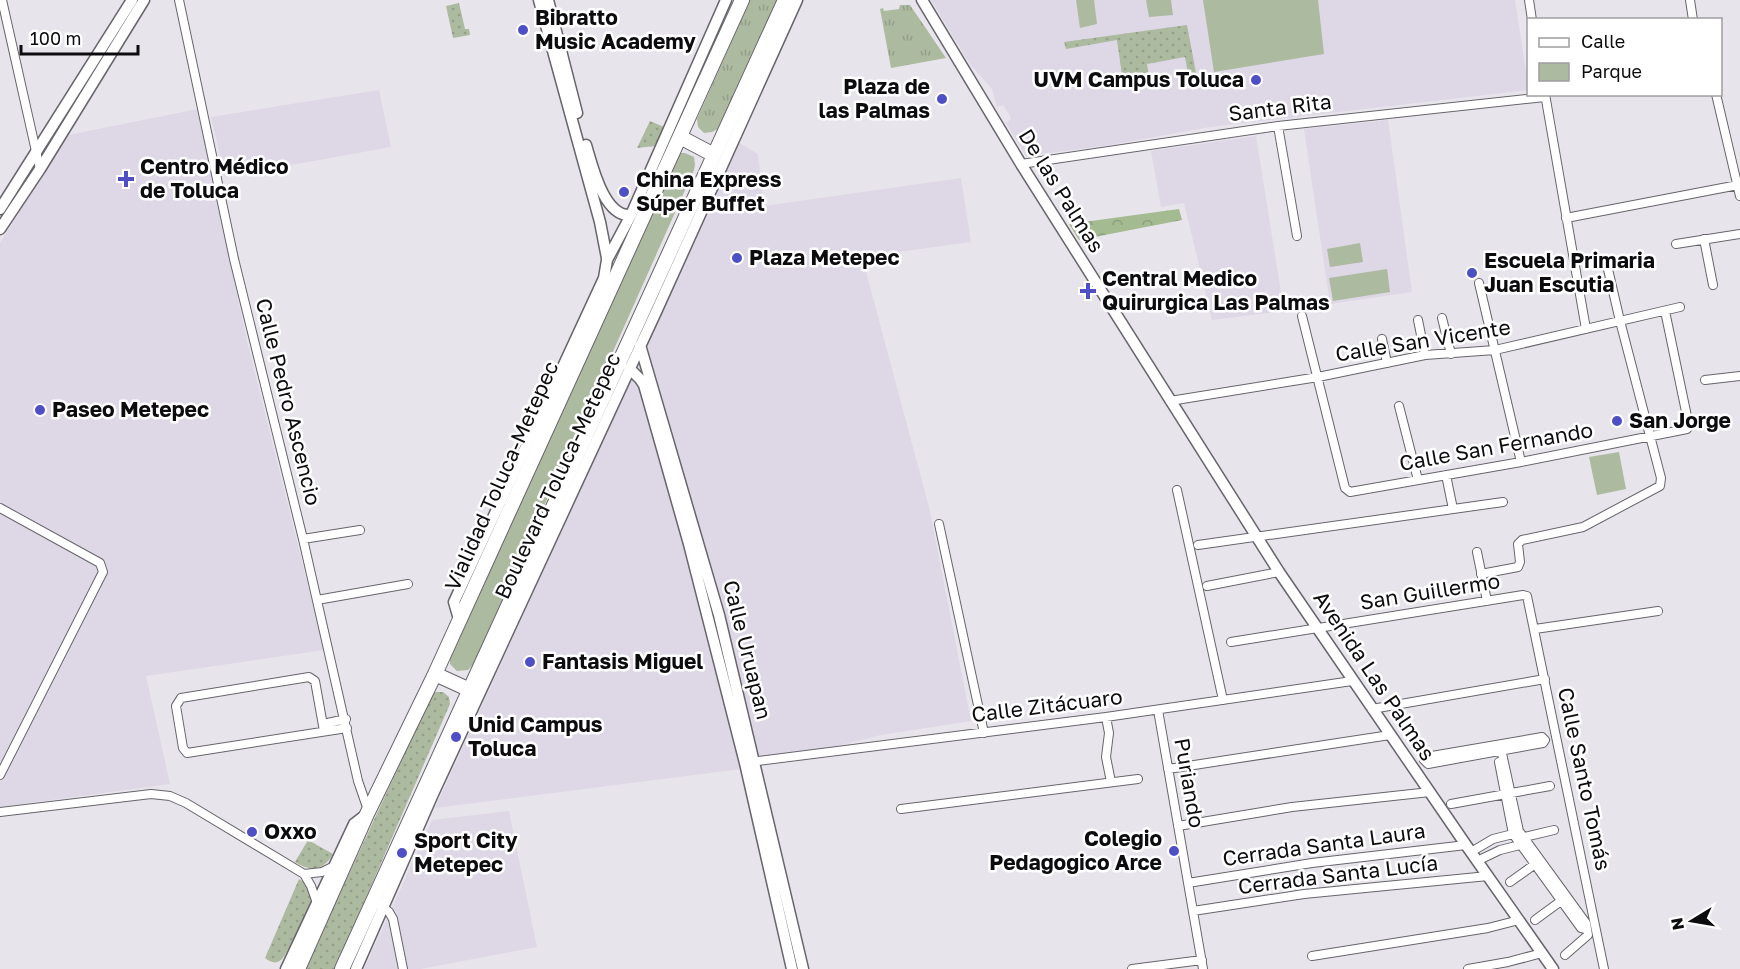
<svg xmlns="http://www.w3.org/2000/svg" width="1740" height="969" font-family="'Golos Text',sans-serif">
<defs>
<pattern id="grass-tufts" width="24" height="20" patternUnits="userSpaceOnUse" patternTransform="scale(1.5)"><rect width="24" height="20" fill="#acbaa0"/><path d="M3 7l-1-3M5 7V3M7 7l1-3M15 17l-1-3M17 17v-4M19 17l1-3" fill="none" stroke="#939f89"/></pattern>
<pattern id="forest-crowns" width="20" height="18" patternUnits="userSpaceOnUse" patternTransform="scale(1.5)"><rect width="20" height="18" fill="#a4ba90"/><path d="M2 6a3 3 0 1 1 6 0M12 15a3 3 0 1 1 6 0" fill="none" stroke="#8c9f7b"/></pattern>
<pattern id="garden-dots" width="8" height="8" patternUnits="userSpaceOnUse" patternTransform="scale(1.5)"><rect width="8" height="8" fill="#acbaa0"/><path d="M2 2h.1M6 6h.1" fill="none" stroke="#939f89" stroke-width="1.8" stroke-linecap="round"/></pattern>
</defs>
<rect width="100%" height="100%" fill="#e8e4ec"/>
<path fill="#ded7e5" d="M931,0H1515L1526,71L1528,72V90L1210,127L1110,145L1026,156L1006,123L1011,119L1009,114L1003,105L997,107L992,89L969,63Z
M379,90L391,147L225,177L211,117Z
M198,109L247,341L324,650L146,676L170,784L0,807V243L68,135Z
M1388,120L1412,292L1330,304L1304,129Z
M1256,136L1284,311L1212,320L1184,203L1161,207L1151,151Z
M736,141L758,154L764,206L961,178L971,242L862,257L929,507L971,721L881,735L749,768L435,808L652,334Z
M509,811L537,947L421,969H364L432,820Z"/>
<path fill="url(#grass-tufts)" d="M750,0H777L718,129L712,132L704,133L698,127L697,119Z
M900,5H910L946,58L891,68L880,9L883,8L884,11L899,9Z"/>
<path fill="url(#forest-crowns)" d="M1179,209L1182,220L1079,240L1069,224Z"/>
<path fill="#acbaa0" d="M1076,0H1094L1097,24L1080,28Z
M1146,0H1171L1173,15L1149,17Z
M1203,0H1318L1324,54L1214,72Z
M680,153H685L694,157L695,165L694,170L474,663L468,670L457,671L450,664V658L672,160Z
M1360,243L1363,262L1330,267L1327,249Z
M1387,269L1390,292L1333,301L1329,278Z
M1619,452L1626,489L1597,495L1589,457Z"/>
<path fill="url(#garden-dots)" d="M459,3L465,29H469L470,35L453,38L446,6Z
M1187,25L1197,78L1189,79L1185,57L1147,64L1149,77L1133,79L1132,73L1122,75L1117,40L1066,49L1064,42Z
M650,121L664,127L655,146L637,148Z
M435,692H443L449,697L450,704L335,969H305L399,766L428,696Z
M308,840L333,854C323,871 311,872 295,862Z
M299,879L307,884C309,890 313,897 312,903C310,910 286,955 282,959C276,965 270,962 265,958Z"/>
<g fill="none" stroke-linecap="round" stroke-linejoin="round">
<g stroke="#67646b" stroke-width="10">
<path id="street" d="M2,0L40,169
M179,0L234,259L303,539L358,781L368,810
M1529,0L1532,20
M1690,0L1693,20
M1545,94L1586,329
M1716,94L1740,196
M1278,126L1297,236
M1021,164L1278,126L1545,97
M1566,218L1738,185
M1704,239L1713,285
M1676,244L1740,234
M1479,283L1521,462
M1302,316L1345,488L1350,492L1521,462L1687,429L1689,426L1665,311
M1442,318L1451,354
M1418,320L1425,355
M1382,339L1387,363
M1705,380L1740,376
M1170,401L1318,377L1425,355L1495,350L1680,307
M1399,406L1418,480
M1446,475L1453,509
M1177,490L1223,700
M0,508L100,563L103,572L0,775
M939,524L984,733
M303,539L360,530
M1198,545L1503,502
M1477,552L1487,601
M1481,574L1518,567L1520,562L1518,544L1522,540L1583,527L1660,486L1661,478L1620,321L1607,265
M1207,586L1279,572
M317,600L408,584
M1535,629L1658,611
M1231,642L1523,595L1527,596L1604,969
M1372,709L1545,679
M1158,710L1203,969
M1106,717L1109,733L1106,757L1111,782
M323,724L346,719
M324,731L315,681L309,677L181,698L176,706L183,748L187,753L347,728
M1542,737L1545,740L1543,743L1428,764L1424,760L1426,757Z
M1501,749L1519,831L1586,923L1588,935L1565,955
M750,762L1106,717L1352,681
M1499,762L1513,834L1581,928L1586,929
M1168,769L1390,735
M1451,804L1550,786
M901,809L1138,779
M0,812L151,794L170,796L186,803L304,874L311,886L317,903
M1178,826L1292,807L1430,792
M1520,838L1554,830
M1471,852L1493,839L1513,834
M1477,861L1500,850L1520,845
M304,874L322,872L334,866
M1510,882L1538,862
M1188,883L1312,863L1466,845
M380,905L389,912L393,919L403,969
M1193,911L1304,894L1488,876
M1535,920L1565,898
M1312,956L1488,928L1519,920
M1132,969L1202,960
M1468,969L1508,962L1542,953"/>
</g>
<g stroke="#67646b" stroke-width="13">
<path id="secondary" d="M539,0L600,222L607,258
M548,0L577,113
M922,0L1021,164L1279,572L1466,845L1553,969
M586,145C592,165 604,218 631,215
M0,209L132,0
M0,229L40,169L144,0
M640,345L719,615L803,969
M629,368L640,379L644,385L689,544L745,763L792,969
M459,619L454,602L604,278L607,260L631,215L726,0
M286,969L354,824L367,814
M356,969L433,794L656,312L797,0"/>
</g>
<g stroke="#67646b" stroke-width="16">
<path id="highway" d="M680,137L714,155
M435,674L470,690
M298,969L367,814L435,674L742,0
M342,969L785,0"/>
</g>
<use href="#street" stroke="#fff" stroke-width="8"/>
<use href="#secondary" stroke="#fff" stroke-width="10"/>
<use href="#highway" stroke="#fff" stroke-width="14"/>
</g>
<g fill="#4e4fc5" stroke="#fff" stroke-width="2">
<circle cx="523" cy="30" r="6"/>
<circle cx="1256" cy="80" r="6"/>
<circle cx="942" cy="99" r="6"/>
<path d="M123 170h6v6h6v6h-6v6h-6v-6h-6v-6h6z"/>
<circle cx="624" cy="192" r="6"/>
<circle cx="737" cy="258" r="6"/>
<circle cx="1472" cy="273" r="6"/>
<path d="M1085 282h6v6h6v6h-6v6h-6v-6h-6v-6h6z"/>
<circle cx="40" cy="410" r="6"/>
<circle cx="1617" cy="421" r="6"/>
<circle cx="530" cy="662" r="6"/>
<circle cx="456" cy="737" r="6"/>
<circle cx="252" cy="832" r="6"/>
<circle cx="1174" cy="851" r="6"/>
<circle cx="402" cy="853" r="6"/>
</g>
<g text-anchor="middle" stroke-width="5" stroke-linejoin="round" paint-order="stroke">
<g font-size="21" font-weight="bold" fill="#0c0b0e" stroke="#fff" text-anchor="start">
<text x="535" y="25">Bibratto<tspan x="535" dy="24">Music Academy</tspan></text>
<text x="1244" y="87" text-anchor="end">UVM Campus Toluca</text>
<text x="930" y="94" text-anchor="end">Plaza de<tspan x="930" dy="24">las Palmas</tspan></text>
<text x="140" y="174">Centro Médico<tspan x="140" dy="24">de Toluca</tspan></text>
<text x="636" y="187">China Express<tspan x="636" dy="24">Súper Buffet</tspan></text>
<text x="749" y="265">Plaza Metepec</text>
<text x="1484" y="268">Escuela Primaria<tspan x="1484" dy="24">Juan Escutia</tspan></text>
<text x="1102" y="286">Central Medico<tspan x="1102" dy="24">Quirurgica Las Palmas</tspan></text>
<text x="52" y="417">Paseo Metepec</text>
<text x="1629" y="428">San Jorge</text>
<text x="542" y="669">Fantasis Miguel</text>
<text x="468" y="732">Unid Campus<tspan x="468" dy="24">Toluca</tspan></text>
<text x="264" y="839">Oxxo</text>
<text x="1162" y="846" text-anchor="end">Colegio<tspan x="1162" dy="24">Pedagogico Arce</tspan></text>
<text x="414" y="848">Sport City<tspan x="414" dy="24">Metepec</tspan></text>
</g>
<g font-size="21" fill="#0c0b0e" stroke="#fff">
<text transform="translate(1280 108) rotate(-7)" y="7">Santa Rita</text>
<text transform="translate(1061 191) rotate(58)" y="7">De las Palmas</text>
<text transform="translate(1423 341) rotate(-9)" y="7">Calle San Vicente</text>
<text transform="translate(288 402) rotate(76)" y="7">Calle Pedro Ascencio</text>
<text transform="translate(1496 447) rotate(-10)" y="7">Calle San Fernando</text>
<text transform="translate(502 476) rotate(-66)" y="7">Vialidad Toluca-Metepec</text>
<text transform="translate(558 476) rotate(-65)" y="7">Boulevard Toluca-Metepec</text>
<text transform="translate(1430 592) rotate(-9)" y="7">San Guillermo</text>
<text transform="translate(747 650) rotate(76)" y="7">Calle Uruapan</text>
<text transform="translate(1374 676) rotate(56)" y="7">Avenida Las Palmas</text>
<text transform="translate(1047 706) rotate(-7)" y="7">Calle Zitácuaro</text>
<text transform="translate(1584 779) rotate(78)" y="7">Calle Santo Tomás</text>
<text transform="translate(1189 783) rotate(80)" y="7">Puriando</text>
<text transform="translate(1324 845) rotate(-8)" y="7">Cerrada Santa Laura</text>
<text transform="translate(1338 875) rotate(-7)" y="7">Cerrada Santa Lucía</text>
</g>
</g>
<rect x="1527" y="18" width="195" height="78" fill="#ffffff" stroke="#9e9d9f" stroke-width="1.5"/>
<rect x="1539" y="38" width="30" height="9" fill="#ffffff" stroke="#9e9d9f" stroke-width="1.5"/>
<text x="1581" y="48" font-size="18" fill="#0c0b0e">Calle</text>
<rect x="1539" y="63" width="30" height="18" fill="#acbaa0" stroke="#9e9d9f" stroke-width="1.5"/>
<text x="1581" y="78" font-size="18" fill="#0c0b0e">Parque</text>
<g transform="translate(1692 921) rotate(259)" stroke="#ffffff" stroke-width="4.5" paint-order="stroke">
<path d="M0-4.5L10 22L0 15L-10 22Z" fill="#0c0b0e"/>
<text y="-9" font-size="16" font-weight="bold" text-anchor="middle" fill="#0c0b0e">N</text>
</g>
<path d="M21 45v9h117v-9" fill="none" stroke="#0c0b0e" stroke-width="3"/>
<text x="30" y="45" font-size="18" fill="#0c0b0e" stroke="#ffffff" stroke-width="4.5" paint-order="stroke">100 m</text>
</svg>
